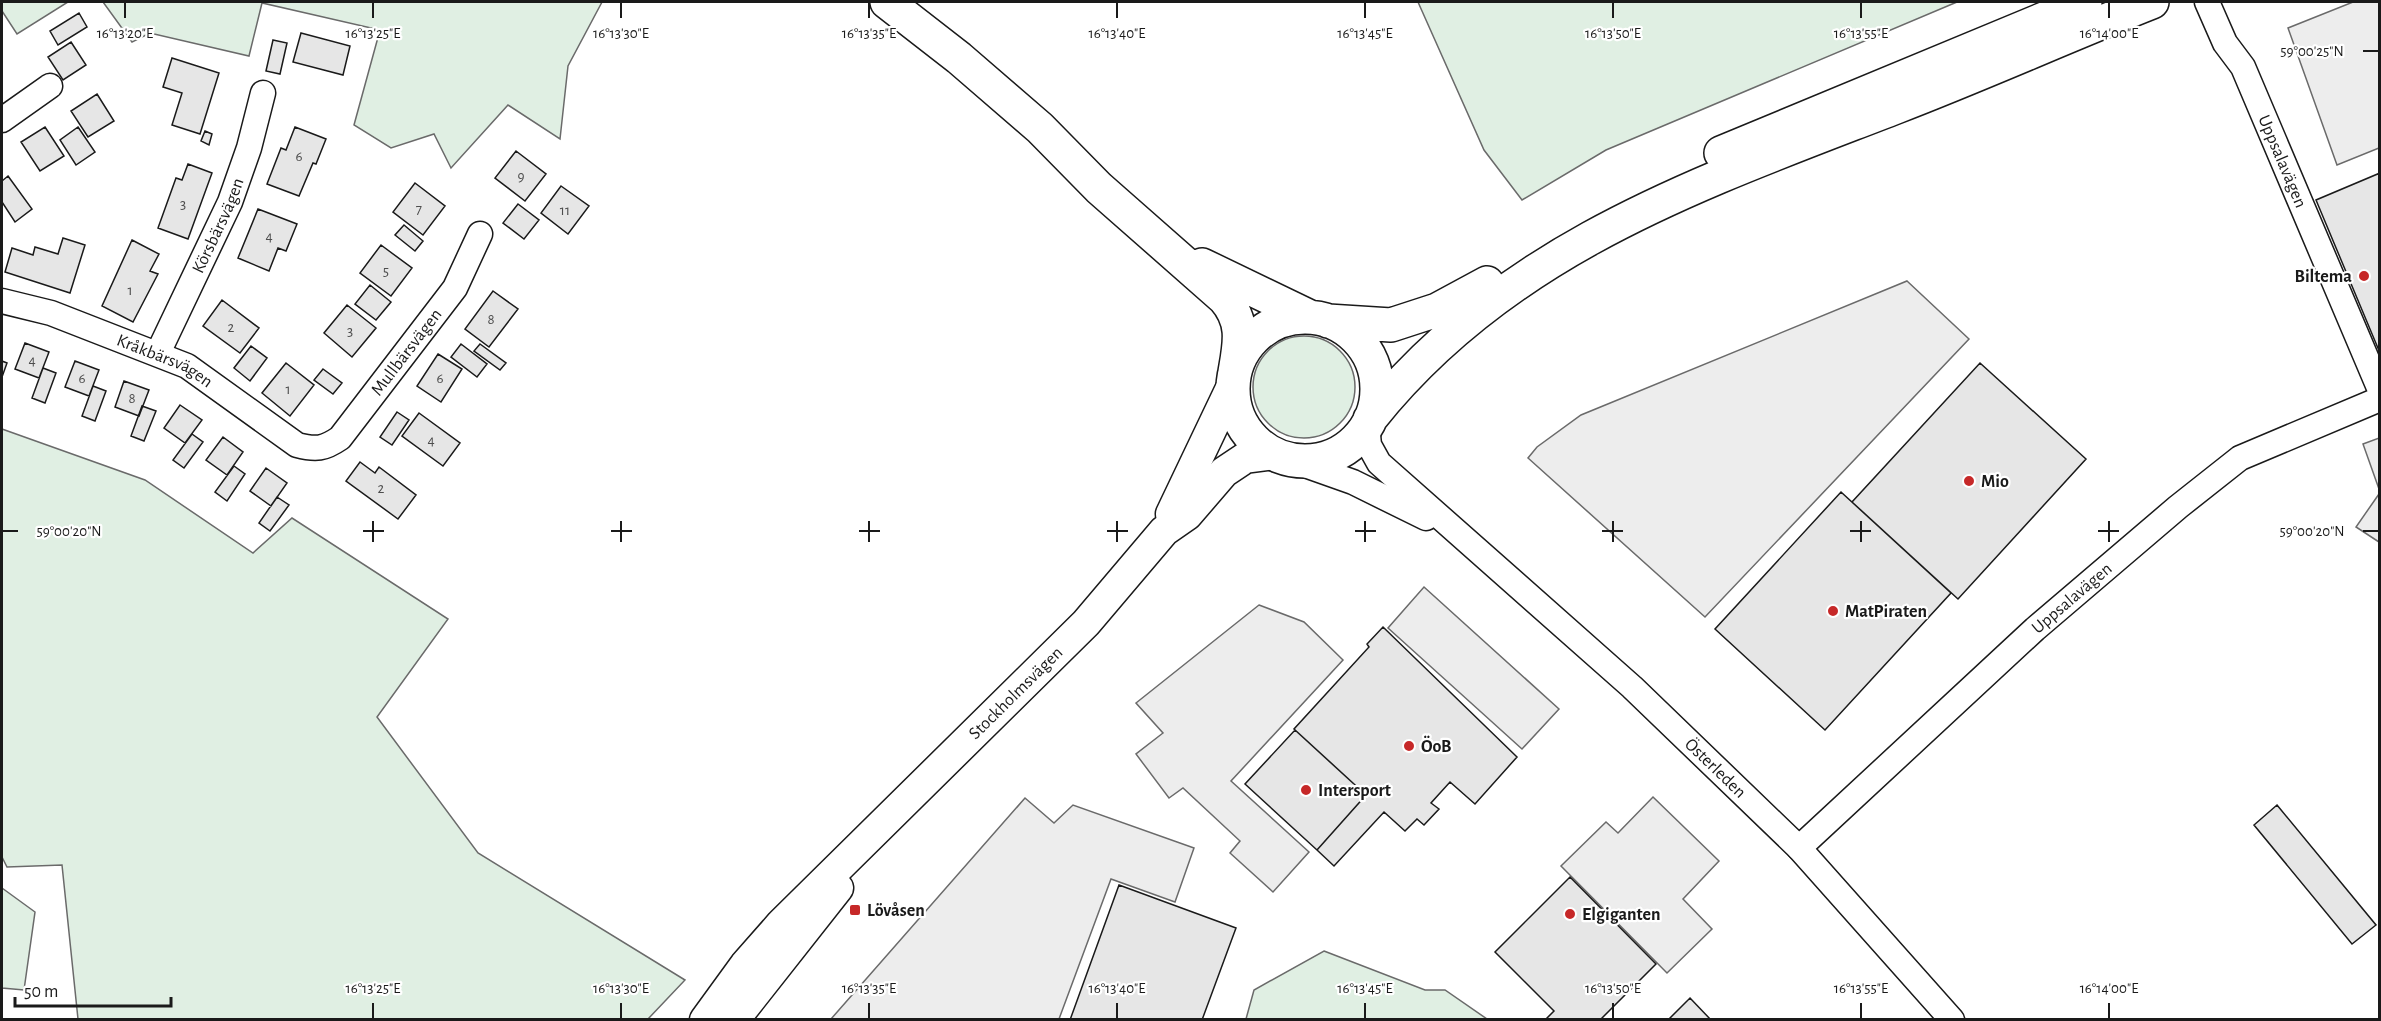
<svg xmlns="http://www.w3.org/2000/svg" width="2381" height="1021" font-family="'Alegreya Sans',sans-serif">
<rect width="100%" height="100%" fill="#fff"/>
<path fill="#e0efe3" stroke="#6a6a6a" stroke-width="1.5" d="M2,2H68L17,34L2,11Z
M103,2H602L568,66L560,139L508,105L451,168L434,134L391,148L354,125L380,30L262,3L249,56L150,33L132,42Z
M1418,2H1957L1606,150L1522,200L1484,150Z
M1253 387a51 51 0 1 1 102 0a51 51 0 1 1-102 0Z
M2,429L145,480L253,553L292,518L448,619L377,717L478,853L685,980L648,1019H78L62,865L7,867L2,857Z
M2,888L35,912L24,990L2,988Z
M1324,951L1425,990H1445L1487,1019H1246L1254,990Z"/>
<path fill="#ededed" stroke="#6a6a6a" stroke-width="1.5" d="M2353,2H2379V148L2337,165L2288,28Z
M1907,281L1969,339L1705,617L1528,458L1537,447L1581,415Z
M2379,438V489L2363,444Z
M2379,494V542L2356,527Z
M1424,587L1559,709L1522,749L1388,628Z
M1259,605L1304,622L1343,660L1231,781L1309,852L1273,892L1230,853L1240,841L1183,788L1169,798L1136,754L1163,733L1136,703Z
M1653,797L1719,861L1683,899L1712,929L1667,973L1561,866L1606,822L1618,833Z
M1025,798L1054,823L1073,805L1194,848L1175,902L1111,879L1059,1019H831Z"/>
<path fill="#e6e6e6" stroke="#1a1a1a" stroke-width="1.5" d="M79,13L87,27L58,45L50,31Z
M301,33L350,46L343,75L293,62Z
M273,40L287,43L280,74L266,71Z
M71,42L86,65L63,80L48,57Z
M172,58L219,73L200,134L172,125L182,93L163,87Z
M97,94L114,121L88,137L71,111Z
M45,127L64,156L40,171L21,142Z
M78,127L95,152L76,165L60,140Z
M295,127L326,139L316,164L313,163L299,196L267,184L281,148L286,150Z
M205,131L212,134L209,145L201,141Z
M516,151L546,174L525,201L495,178Z
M188,164L212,173L188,239L158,228L176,178L182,180Z
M2380,173V353L2316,200Z
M8,176L32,209L15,222L2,202V181Z
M415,183L445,206L423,235L393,212Z
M561,186L589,206L568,234L541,213Z
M518,204L539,220L524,239L503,223Z
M258,209L297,224L286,251L278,248L269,271L238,258Z
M404,225L423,241L415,251L395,235Z
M63,238L85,245L70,293L5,272L12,248L33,255L35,247L58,254Z
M132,240L159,254L150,271L158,274L133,322L102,306Z
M381,245L412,268L391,296L360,273Z
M370,285L391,302L376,320L355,304Z
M493,291L518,309L489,347L465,329Z
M222,300L259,328L240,353L203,326Z
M347,305L376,328L352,357L324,333Z
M25,343L49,352L39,378L15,369Z
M461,344L487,364L477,377L451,357Z
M480,344L506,363L500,370L474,351Z
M251,346L267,358L250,381L234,368Z
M438,354L462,369L441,402L417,386Z
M2,361L7,363L2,377Z
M75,361L99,370L89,396L65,387Z
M286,363L314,385L290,416L262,393Z
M1980,363L2086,459L1958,599L1852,502Z
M43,368L56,373L45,403L32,398Z
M323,369L342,383L333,394L314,380Z
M124,381L149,390L139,416L115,407Z
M93,386L106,391L95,421L82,416Z
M180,405L202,420L185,443L164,428Z
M142,406L156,411L144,441L131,436Z
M397,412L409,420L392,445L380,437Z
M419,413L460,443L443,466L402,436Z
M192,434L203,442L184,468L173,460Z
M223,437L243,452L227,475L206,460Z
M360,462L375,473L379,467L416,495L398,519L346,481Z
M234,466L245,474L227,501L215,492Z
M266,468L287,483L271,506L250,491Z
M1841,492L1951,593L1825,730L1715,629Z
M277,497L289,505L270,531L259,523Z
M1383,627L1517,757L1475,804L1450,782L1431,803L1439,809L1424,825L1417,819L1405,831L1384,812L1334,866L1317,850L1366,795L1294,729L1369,647L1367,644Z
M1295,730L1366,795L1317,850L1245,784Z
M2277,805L2376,925L2352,944L2254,825Z
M1570,877L1656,964L1600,1020H1545L1554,1011L1495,952Z
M1119,885L1236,928L1202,1020H1070Z
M1690,998L1711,1020H1668Z"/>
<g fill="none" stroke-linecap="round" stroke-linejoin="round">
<g stroke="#1a1a1a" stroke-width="27">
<g id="minor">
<path id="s1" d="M2207,2L2225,43L2243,67L2380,390"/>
<path d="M2,120L50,86"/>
<path id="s2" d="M2,301L51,313L187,366L297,445C316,450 324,449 340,438L455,288L480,234"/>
<path id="s3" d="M158,353L230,202L249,148L263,93"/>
<path id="s4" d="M1367,425L1369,445L1379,463L1632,687L1799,848L1952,1020"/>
<path d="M1288,459L1353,482L1426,518"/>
<path id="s5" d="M1799,848L2035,629L2178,507L2240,458L2380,399"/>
</g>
</g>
<g stroke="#1a1a1a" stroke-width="33">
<g id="major">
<path d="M1171,514L1233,384"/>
<path id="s6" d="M705,1020L745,965L781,924L1086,623L1164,531L1187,515L1224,472L1245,458L1275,454"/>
<path d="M734,1020L838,888"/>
</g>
</g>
<g stroke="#1a1a1a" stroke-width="36">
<path id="highway" d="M887,2L959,58L1040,128L1099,188L1224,298C1245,322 1240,343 1235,372
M1721,153L2085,2
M1202,265L1310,317
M1233 389a72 72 0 1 1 144 0a72 72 0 1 1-144 0Z
M1328,321L1391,325L1437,310L1487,283
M1370,419C1506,248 1700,183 1896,107C1982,74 2066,36 2152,2"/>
</g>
<use href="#minor" stroke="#fff" stroke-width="24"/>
<use href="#major" stroke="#fff" stroke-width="30"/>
<use href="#highway" stroke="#fff" stroke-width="33"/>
</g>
<path fill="none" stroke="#1a1a1a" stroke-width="2" d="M125,3V18M373,3V18M621,3V18M869,3V18M1117,3V18M1365,3V18M1613,3V18M1861,3V18M2109,3V18M2363,51H2378M373,521V542M621,521V542M869,521V542M1117,521V542M1365,521V542M1613,521V542M1861,521V542M2109,521V542M3,531H18M363,531H384M611,531H632M859,531H880M1107,531H1128M1355,531H1376M1602,531H1623M1850,531H1871M2098,531H2119M2363,531H2378M373,1003V1018M621,1003V1018M869,1003V1018M1117,1003V1018M1365,1003V1018M1613,1003V1018M1861,1003V1018M2109,1003V1018"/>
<g fill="#c62828" stroke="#fff" stroke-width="2">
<circle cx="2364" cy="276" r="6"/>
<circle cx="1969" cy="481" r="6"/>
<circle cx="1833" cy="611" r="6"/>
<circle cx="1409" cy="746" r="6"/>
<circle cx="1306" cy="790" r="6"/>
<rect x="849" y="904" width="12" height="12" rx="3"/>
<circle cx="1570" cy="914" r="6"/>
</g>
<g text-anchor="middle" stroke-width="4.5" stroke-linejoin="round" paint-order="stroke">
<g font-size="15" fill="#4d4d4d">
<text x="299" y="161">6</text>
<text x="521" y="181">9</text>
<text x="183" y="209">3</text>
<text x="419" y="214">7</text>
<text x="565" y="215">11</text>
<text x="269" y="241">4</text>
<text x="386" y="276">5</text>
<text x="130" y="295">1</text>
<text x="491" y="324">8</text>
<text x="231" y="332">2</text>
<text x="350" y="336">3</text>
<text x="32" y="365">4</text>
<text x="82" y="383">6</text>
<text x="440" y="383">6</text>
<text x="288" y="394">1</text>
<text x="132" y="403">8</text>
<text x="431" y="445">4</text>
<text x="381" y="493">2</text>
</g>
<g font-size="18" fill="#1a1a1a" stroke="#fff">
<text dy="6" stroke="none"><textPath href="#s1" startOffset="177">Uppsalavägen</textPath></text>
<text dy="6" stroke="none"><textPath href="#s3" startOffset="141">Körsbärsvägen</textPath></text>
<text dy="6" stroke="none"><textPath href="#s2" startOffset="486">Mullbärsvägen</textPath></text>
<text dy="6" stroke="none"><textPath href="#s2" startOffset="174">Kråkbärsvägen</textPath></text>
<text dy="6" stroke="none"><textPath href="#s5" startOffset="370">Uppsalavägen</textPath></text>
<text dy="6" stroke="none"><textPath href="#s6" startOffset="452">Stockholmsvägen</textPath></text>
<text dy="6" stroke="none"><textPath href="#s4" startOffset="495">Österleden</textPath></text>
</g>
<g font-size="18" font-weight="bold" fill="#1a1a1a" stroke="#fff" text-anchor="start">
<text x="2352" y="282" text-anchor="end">Biltema</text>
<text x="1981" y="487">Mio</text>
<text x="1845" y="617">MatPiraten</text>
<text x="1421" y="752">ÖoB</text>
<text x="1318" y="796">Intersport</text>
<text x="867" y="916">Lövåsen</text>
<text x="1582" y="920">Elgiganten</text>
</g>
</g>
<g font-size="15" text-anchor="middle" fill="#1a1a1a" stroke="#fff" stroke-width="4.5" stroke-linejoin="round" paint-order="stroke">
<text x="125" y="38">16°13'20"E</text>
<text x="373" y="38">16°13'25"E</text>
<text x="621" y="38">16°13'30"E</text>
<text x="869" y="38">16°13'35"E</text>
<text x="1117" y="38">16°13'40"E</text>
<text x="1365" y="38">16°13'45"E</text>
<text x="1613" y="38">16°13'50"E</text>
<text x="1861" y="38">16°13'55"E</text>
<text x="2109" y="38">16°14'00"E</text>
<text x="2312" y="56">59°00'25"N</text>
<text x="69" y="536">59°00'20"N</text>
<text x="2312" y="536">59°00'20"N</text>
<text x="373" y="993">16°13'25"E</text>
<text x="621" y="993">16°13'30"E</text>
<text x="869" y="993">16°13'35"E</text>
<text x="1117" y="993">16°13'40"E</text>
<text x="1365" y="993">16°13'45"E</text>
<text x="1613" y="993">16°13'50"E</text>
<text x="1861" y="993">16°13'55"E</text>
<text x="2109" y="993">16°14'00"E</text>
</g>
<rect width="2381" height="1021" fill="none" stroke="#1a1a1a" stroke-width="6"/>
<path d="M15 997v9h156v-9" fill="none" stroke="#1a1a1a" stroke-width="3"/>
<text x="24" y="997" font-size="18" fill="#1a1a1a" stroke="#ffffff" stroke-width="4.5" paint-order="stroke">50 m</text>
</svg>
